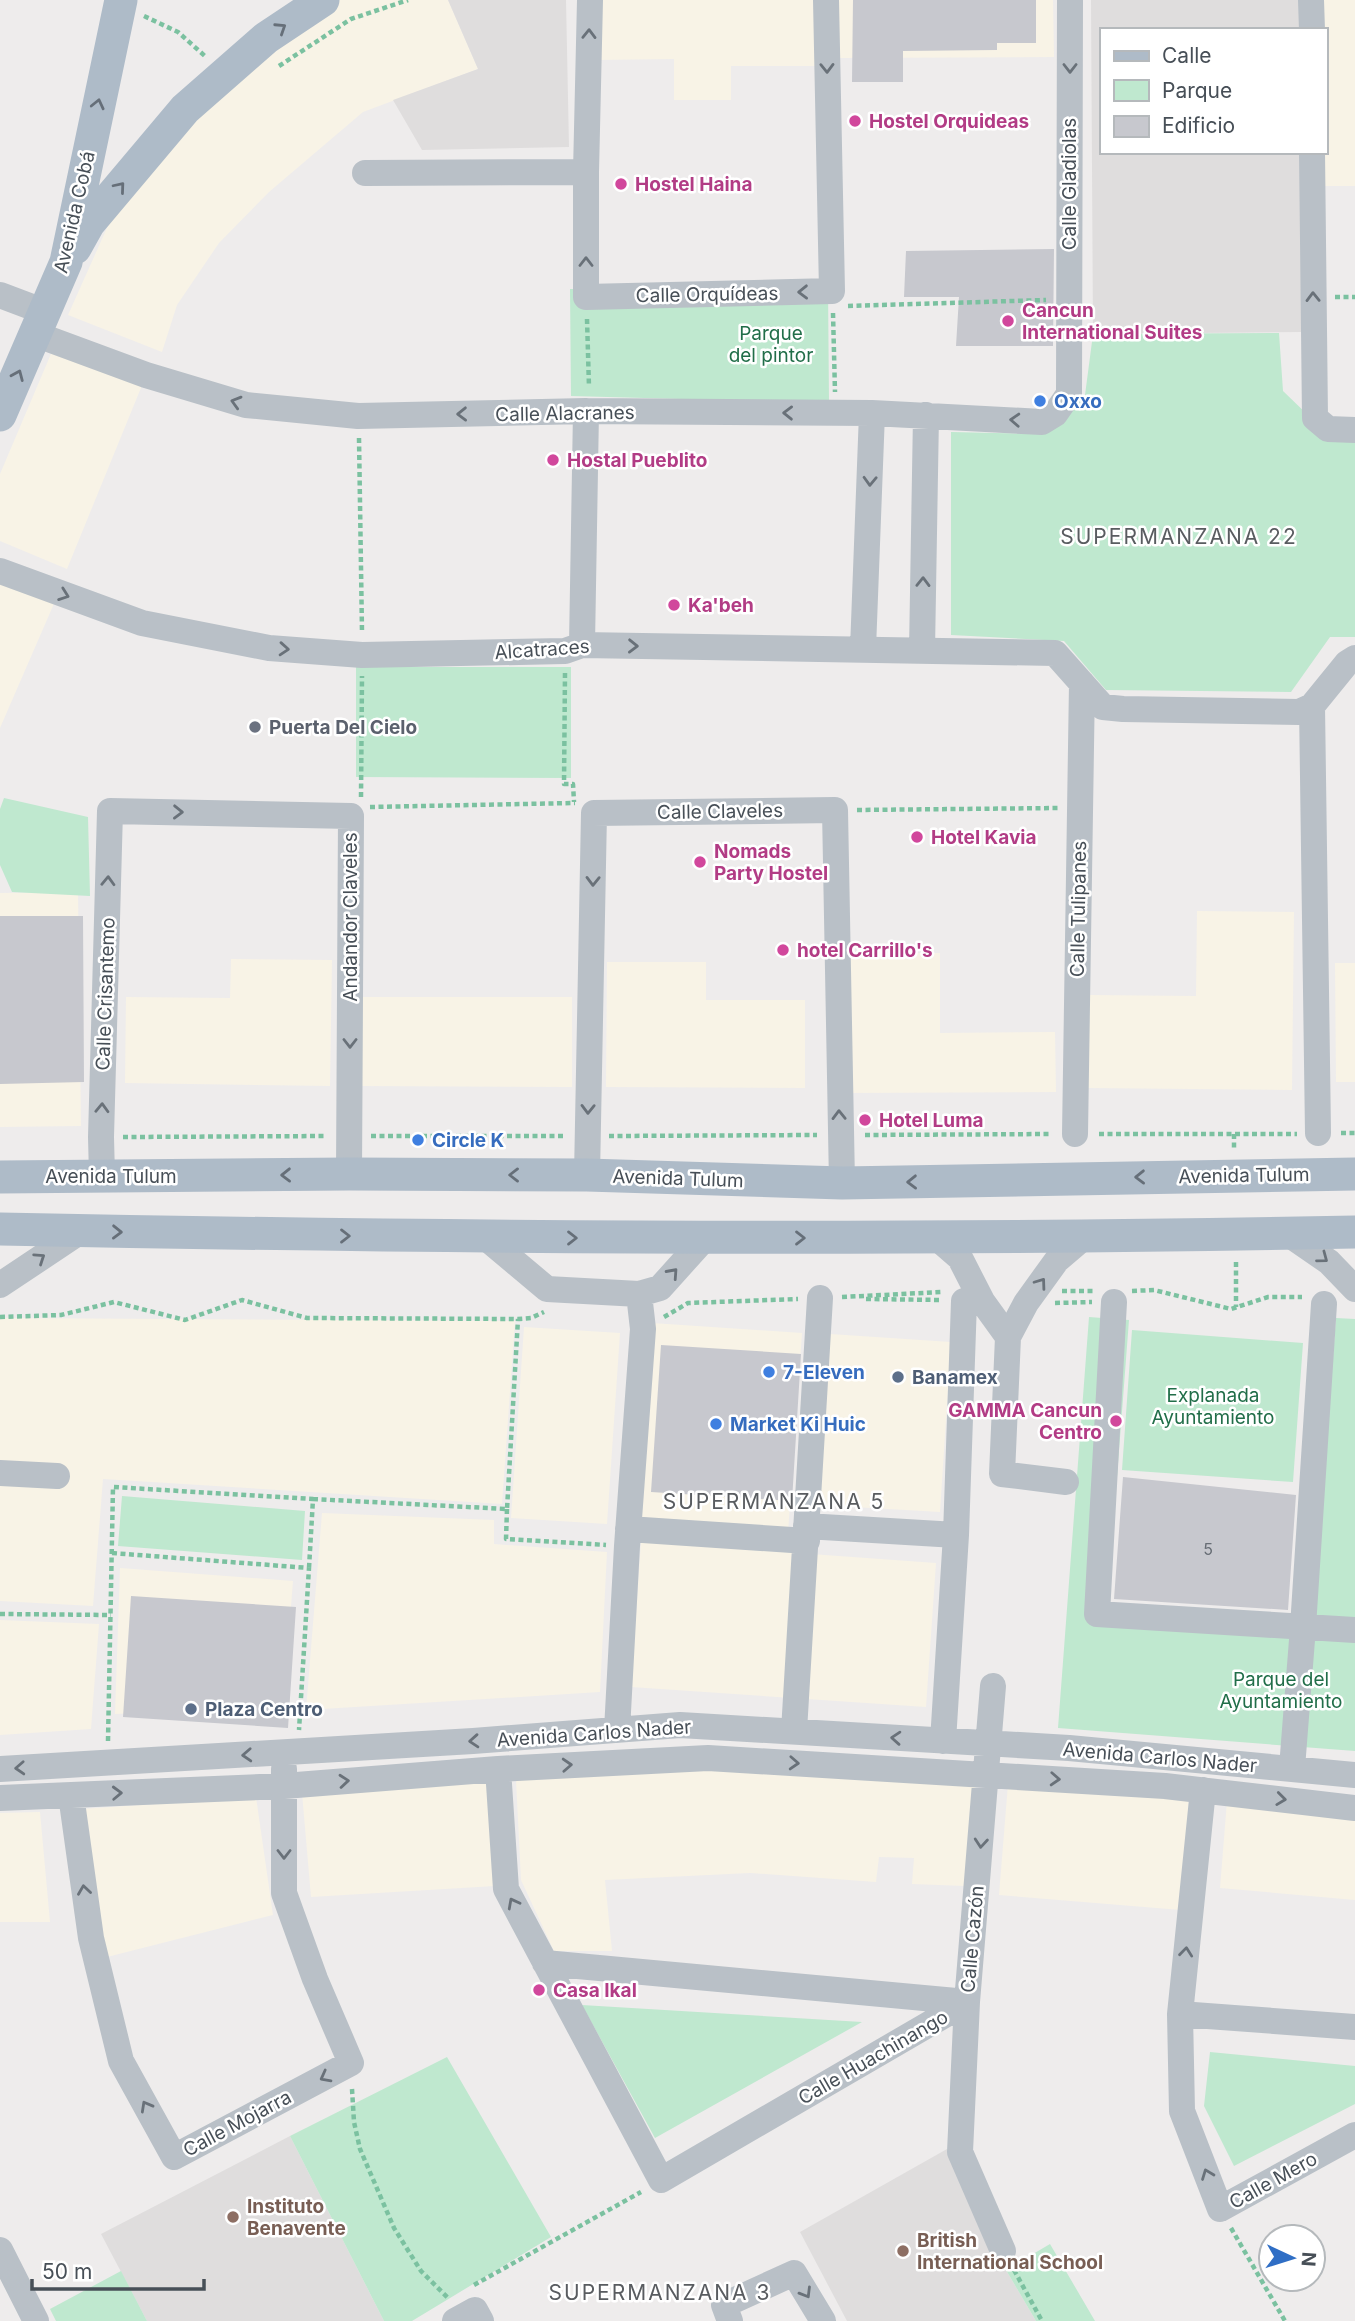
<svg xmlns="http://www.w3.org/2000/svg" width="1355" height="2321" font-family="Inter,sans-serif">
<rect width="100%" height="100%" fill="#eeecec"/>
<path fill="#f8f3e6" d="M334,0H448L478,69L363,112L269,192L219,243L177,305L162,352L68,315L119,201L180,116Z
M596,0H816L817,66H731V100H674V59L596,60Z
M838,0H1053L1054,57L838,58Z
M1309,0H1355V186H1309V152H1325V30H1309Z
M56,342L145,378L67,569L0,541V474Z
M0,574L56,599L0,728Z
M78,892L81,1126L0,1127V893Z
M1197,911L1294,912L1292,1090L1088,1088L1089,995L1196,996Z
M844,953H940V1033L1055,1032L1056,1092L844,1093Z
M231,959L332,960L330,1086L125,1083L126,997L230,998Z
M607,962H706V1000H805V1088L606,1087Z
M1335,963H1355V1082H1336Z
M361,997H572V1087L360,1086Z
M0,1318L515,1321L502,1504L103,1479L93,1606L0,1601Z
M652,1323L802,1333L788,1533L639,1523Z
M524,1327L620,1333L607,1524L511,1518Z
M830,1334L951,1342L940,1512L819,1505Z
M322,1513L494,1520V1544L607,1552L600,1692L306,1710Z
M641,1542L936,1563L926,1707L631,1687Z
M120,1568L293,1581L283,1707L115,1714Z
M0,1620L99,1624L91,1729L0,1735Z
M709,1767L976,1782L965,1886L912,1884L914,1858L879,1857L876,1882L750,1873L605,1880L612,1951H554L521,1880L516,1780Z
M488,1781L495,1886L311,1897L302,1793Z
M1008,1784L1189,1798L1181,1910L999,1895Z
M256,1797L273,1915L107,1957L82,1809Z
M1227,1801L1355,1813V1900L1220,1888Z
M40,1812L50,1922H0V1813Z"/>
<path fill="#dfdddd" d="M448,0H566L569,147L422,150L393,100L478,69Z
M1091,0H1299V30H1101V152H1300L1302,332L1093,334Z
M290,2136L384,2321H147L101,2234Z
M947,2149L1006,2270L1036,2321H847L800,2232Z"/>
<path fill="#bfe8cf" d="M828,286L829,403L571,396L570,289Z
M1279,333L1283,391L1312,419L1355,421V637H1330L1291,692L1106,690L1064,641L951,635V432L1046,434L1085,395L1093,334Z
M356,667H571V778L356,777Z
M4,798L88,817L90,896L12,892L0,865V809Z
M1089,1317L1129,1320L1106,1621L1311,1637L1336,1318L1355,1319V1751L1058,1728Z
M1132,1330L1303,1343L1293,1482L1122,1470Z
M122,1496L305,1511L302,1560L118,1546Z
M582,2005L862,2022L655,2138Z
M1210,2052L1355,2066V2104L1234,2166L1204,2106Z
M447,2057L551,2237L412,2321H384L290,2136Z
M1050,2244L1095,2321H1036L1006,2270Z
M121,2271L147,2321H56L50,2309Z"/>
<path fill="#c7c8ce" d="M853,0H1036V43H997V50L903,51V82H852Z
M1054,249L1053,346H956L959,297H904L906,251Z
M0,916H83L84,1082L0,1084Z
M661,1345L801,1354L792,1501L651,1492Z
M1123,1477L1296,1495L1288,1610L1114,1599Z
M131,1596L296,1607L288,1728L123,1717Z"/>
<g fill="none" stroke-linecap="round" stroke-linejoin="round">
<path stroke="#7bc1a0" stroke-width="4.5" stroke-dasharray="5 3.5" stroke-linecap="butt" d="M144,16L178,32L206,57
M279,66L351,19L408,0
M1335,297H1355
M848,306L1046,300
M833,313L835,392
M587,319L589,387
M359,438L362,632
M565,673L564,784H573L574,802
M361,797L362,676
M370,807L575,803
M857,810L1058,808
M1341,1133H1355
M1099,1134H1297
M1234,1134V1150
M865,1135L1052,1134
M371,1136H565
M609,1136L817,1135
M123,1137L327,1136
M1236,1262V1307
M1062,1291H1096
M1132,1291L1154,1290L1231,1309L1268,1297H1302
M842,1297L942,1292
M866,1299L942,1300
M1055,1303L1092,1302
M0,1317L61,1315L114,1302L185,1320L242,1300L307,1318L518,1319L531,1318L544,1312
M664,1317L688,1303L798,1299
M313,1499L507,1509L518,1319
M507,1509L506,1539L606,1545
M112,1553L309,1568L299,1730
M0,1614L111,1615
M108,1741L113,1487L313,1499L309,1568
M352,2089L354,2122L360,2149L394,2228L421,2271L448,2298
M1231,2228L1285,2321
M1014,2270L1042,2321
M474,2285L641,2192"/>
<path stroke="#b9c0c7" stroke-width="26" d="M590,0L586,172V297L832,291L826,0
M1311,0L1312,30
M1312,152L1315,418L1328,429L1355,430
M365,173L586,172
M0,295L45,312
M35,334L146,375L246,405L358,416L586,411L872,413L1042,422L1055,414L1069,394L1070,0
M0,571L142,623L269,648L362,655L565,651L582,645L1055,653L1103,707L1123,709L1299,712L1312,706L1347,663L1355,658
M582,645L586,411
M863,649L872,413
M922,651L926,415
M1312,706L1318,1133
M1075,1134L1082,683
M587,1175L594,813L835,810L842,1183
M102,1176L101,1137L110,811L351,816L349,1174
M1287,1233L1329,1262L1355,1289
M485,1237L547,1289L639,1294L660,1288L705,1238
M937,1238L960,1258L982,1301L1008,1337
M0,1285L81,1231
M1114,1302L1097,1614L1355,1630
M0,1473L57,1476
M1066,1482L1002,1474L1008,1337L1026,1303L1057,1260L1084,1237
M806,1526L956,1535
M628,1529L807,1541
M993,1686L967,2002L960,2152L1003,2251
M617,1730L627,1546L643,1329L639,1294
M794,1731L820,1298
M943,1741L956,1535L964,1301
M1292,1768L1303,1627L1324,1304
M0,1769L473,1741L680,1725L1069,1748L1355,1775
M498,1769L506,1889L661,2180L967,2002
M1203,1790L1180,2014L1182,2111L1220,2209L1355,2135
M71,1795L91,1938L121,2061L174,2157L351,2063L315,1979L284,1893V1769
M0,1798L284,1786L498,1769L708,1758L1165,1786L1355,1808
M545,1963L967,2002
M1180,2014L1355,2027
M0,2250L36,2321
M455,2321L475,2310L481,2321
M730,2321L724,2305L794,2273L823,2321"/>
<path stroke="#aebbc8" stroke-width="33" d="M75,248L89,223L185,109L266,38L323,0
M0,415L66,262L121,0
M0,1177L349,1174L587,1175L842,1183L1355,1174
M0,1229C452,1238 903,1241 1355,1232"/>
</g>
<defs><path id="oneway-chevron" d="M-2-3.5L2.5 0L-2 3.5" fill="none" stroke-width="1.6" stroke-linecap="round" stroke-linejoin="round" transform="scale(1.75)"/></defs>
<g stroke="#666f79">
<use href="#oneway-chevron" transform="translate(281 28) rotate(-33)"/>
<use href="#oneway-chevron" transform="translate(98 104) rotate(-77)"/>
<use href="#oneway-chevron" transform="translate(120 187) rotate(-50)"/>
<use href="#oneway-chevron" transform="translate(18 375) rotate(-67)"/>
<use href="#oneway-chevron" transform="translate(286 1175) rotate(179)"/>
<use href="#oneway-chevron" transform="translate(514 1175) rotate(-180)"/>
<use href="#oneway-chevron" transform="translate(1140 1177) rotate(179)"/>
<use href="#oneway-chevron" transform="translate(912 1182) rotate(179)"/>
<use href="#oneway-chevron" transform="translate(117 1232) rotate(1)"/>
<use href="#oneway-chevron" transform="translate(345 1236)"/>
<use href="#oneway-chevron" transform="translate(572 1238)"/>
<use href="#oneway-chevron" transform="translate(800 1238)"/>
</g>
<g stroke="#697179">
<use href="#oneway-chevron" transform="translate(589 34) rotate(-89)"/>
<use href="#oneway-chevron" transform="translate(827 68) rotate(89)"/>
<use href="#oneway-chevron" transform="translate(1070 68) rotate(90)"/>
<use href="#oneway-chevron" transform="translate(586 262) rotate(-90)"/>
<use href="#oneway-chevron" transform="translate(803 292) rotate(179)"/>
<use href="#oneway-chevron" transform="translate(1313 297) rotate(-91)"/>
<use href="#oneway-chevron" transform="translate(236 402) rotate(-164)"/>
<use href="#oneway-chevron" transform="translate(788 413) rotate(-179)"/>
<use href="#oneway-chevron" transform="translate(462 414) rotate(179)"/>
<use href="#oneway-chevron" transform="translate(1015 420) rotate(-177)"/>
<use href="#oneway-chevron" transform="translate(870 481) rotate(92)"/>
<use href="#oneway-chevron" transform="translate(923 582) rotate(-89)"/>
<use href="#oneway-chevron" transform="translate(64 595) rotate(20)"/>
<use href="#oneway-chevron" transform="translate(633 646) rotate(1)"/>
<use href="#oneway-chevron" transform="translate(284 649) rotate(4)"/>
<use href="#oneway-chevron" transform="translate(178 812) rotate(1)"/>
<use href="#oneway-chevron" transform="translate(108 881) rotate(-88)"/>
<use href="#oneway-chevron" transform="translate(593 881) rotate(91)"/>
<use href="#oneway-chevron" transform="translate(350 1043) rotate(90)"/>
<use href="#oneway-chevron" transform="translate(102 1108) rotate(-88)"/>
<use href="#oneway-chevron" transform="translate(588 1109) rotate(91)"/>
<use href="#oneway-chevron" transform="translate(839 1115) rotate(-91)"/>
<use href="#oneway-chevron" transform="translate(40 1258) rotate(-34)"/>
<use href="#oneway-chevron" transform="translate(1323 1258) rotate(37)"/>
<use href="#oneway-chevron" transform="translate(673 1273) rotate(-48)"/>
<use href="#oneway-chevron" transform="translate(1041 1283) rotate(-54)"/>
<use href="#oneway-chevron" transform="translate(896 1738) rotate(-176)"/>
<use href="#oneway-chevron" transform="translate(474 1741) rotate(176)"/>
<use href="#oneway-chevron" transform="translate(247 1755) rotate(177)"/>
<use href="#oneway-chevron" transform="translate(794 1763) rotate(3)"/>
<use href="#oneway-chevron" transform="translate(567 1765) rotate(-3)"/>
<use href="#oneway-chevron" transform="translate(20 1768) rotate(177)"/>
<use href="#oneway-chevron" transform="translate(1055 1779) rotate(3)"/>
<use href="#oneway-chevron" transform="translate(344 1781) rotate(-5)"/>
<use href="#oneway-chevron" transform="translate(117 1793) rotate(-2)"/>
<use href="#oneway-chevron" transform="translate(1281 1799) rotate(7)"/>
<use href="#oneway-chevron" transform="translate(981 1843) rotate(95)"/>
<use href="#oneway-chevron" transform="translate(284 1854) rotate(90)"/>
<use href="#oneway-chevron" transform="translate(84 1890) rotate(-98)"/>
<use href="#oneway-chevron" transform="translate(513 1903) rotate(-118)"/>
<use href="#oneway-chevron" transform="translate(1186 1952) rotate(-84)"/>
<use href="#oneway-chevron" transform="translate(325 2077) rotate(152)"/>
<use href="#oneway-chevron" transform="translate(146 2106) rotate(-119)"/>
<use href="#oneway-chevron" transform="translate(1207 2174) rotate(-111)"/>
<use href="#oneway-chevron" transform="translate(806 2293) rotate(59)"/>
</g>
<g fill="#d1479c" stroke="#fff" stroke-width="2.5">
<circle cx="855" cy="121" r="7"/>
<circle cx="621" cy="184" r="7"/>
<circle cx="1008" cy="321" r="7"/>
<circle cx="553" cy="460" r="7"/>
<circle cx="674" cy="605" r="7"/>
<circle cx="917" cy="837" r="7"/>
<circle cx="700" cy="862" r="7"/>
<circle cx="783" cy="950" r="7"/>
<circle cx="865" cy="1120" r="7"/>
<circle cx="1116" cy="1421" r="7"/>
<circle cx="539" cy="1990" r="7"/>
</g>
<g fill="#3f7fe0" stroke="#fff" stroke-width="2.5">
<circle cx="1040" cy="401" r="7"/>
<circle cx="418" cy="1140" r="7"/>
<circle cx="769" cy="1372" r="7"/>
<circle cx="716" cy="1424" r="7"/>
</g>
<circle fill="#6b7280" stroke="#fff" stroke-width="2.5" cx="255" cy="727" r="7"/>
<g fill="#5c6f8a" stroke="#fff" stroke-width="2.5">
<circle cx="898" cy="1377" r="7"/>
<circle cx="191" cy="1709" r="7"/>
</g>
<g fill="#8d6e63" stroke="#fff" stroke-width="2.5">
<circle cx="233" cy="2217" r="7"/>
<circle cx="903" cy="2251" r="7"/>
</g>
<g text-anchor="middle" stroke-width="5" stroke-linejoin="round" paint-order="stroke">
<g font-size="16" fill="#676d75">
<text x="1208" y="1555">5</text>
</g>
<g font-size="19" font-weight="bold" fill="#b23c85" stroke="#fff" text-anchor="start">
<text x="869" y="128">Hostel Orquideas</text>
<text x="635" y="191">Hostel Haina</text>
<text x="1022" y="317">Cancun<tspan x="1022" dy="22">International Suites</tspan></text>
<text x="567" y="467">Hostal Pueblito</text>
<text x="688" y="612">Ka'beh</text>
<text x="931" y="844">Hotel Kavia</text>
<text x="714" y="858">Nomads<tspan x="714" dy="22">Party Hostel</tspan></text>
<text x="797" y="957">hotel Carrillo's</text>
<text x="879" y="1127">Hotel Luma</text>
<text x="1102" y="1417" text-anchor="end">GAMMA Cancun<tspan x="1102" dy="22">Centro</tspan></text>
<text x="553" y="1997">Casa Ikal</text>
</g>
<g font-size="19" fill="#474f57" stroke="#fff">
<text transform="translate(1069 184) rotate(-90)" y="7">Calle Gladiolas</text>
<text transform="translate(74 212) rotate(-77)" y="7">Avenida Cobá</text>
<text transform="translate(707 294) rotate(-1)" y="7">Calle Orquídeas</text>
<text transform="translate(565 413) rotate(-1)" y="7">Calle Alacranes</text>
<text transform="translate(542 649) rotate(-4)" y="7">Alcatraces</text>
<text transform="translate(720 811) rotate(-1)" y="7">Calle Claveles</text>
<text transform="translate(1078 909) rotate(-89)" y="7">Calle Tulipanes</text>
<text transform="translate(350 917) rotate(-90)" y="7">Andandor Claveles</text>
<text transform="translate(105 994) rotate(-88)" y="7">Calle Crisantemo</text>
<text transform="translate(1244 1175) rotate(-1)" y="7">Avenida Tulum</text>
<text x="111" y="1183">Avenida Tulum</text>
<text transform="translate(678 1178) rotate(2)" y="7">Avenida Tulum</text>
<text transform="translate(594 1733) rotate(-4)" y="7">Avenida Carlos Nader</text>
<text transform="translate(1160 1757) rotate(5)" y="7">Avenida Carlos Nader</text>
<text transform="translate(972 1939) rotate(-85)" y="7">Calle Cazón</text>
<text transform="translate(873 2057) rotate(-30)" y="7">Calle Huachinango</text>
<text transform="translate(237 2123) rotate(-28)" y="7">Calle Mojarra</text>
<text transform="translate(1273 2180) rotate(-29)" y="7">Calle Mero</text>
</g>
<g font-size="19" fill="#216e49" stroke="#fff">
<text x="771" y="340">Parque<tspan x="771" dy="22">del pintor</tspan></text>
<text x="1213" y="1402">Explanada<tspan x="1213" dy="22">Ayuntamiento</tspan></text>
<text x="1281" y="1686">Parque del<tspan x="1281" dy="22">Ayuntamiento</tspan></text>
</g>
<g font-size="19" font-weight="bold" fill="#366cbe" stroke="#fff" text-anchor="start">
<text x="1054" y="408">Oxxo</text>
<text x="432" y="1147">Circle K</text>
<text x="783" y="1379">7-Eleven</text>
<text x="730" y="1431">Market Ki Huic</text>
</g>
<g font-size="19" font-weight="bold" fill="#5b616d" stroke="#fff" text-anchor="start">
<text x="269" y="734">Puerta Del Cielo</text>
</g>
<g font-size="19" font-weight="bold" fill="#4e5e75" stroke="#fff" text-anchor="start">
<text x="912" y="1384">Banamex</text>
<text x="205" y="1716">Plaza Centro</text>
</g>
<g font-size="19" font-weight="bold" fill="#785e54" stroke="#fff" text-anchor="start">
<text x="247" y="2213">Instituto<tspan x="247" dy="22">Benavente</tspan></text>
<text x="917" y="2247">British<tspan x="917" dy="22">International School</tspan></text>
</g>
<g font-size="21" letter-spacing="2" fill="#595c60" stroke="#fff">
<text x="1179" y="544">SUPERMANZANA 22</text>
<text x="774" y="1509">SUPERMANZANA 5</text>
<text x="660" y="2300">SUPERMANZANA 3</text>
</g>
</g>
<rect x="1100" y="28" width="228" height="126" fill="#ffffff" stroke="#b5b9bc" stroke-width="2"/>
<rect x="1114" y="51" width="35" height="10" fill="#aebbc8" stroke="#b5b9bc" stroke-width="2"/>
<text x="1162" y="63" font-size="21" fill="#474f57">Calle</text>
<rect x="1114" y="80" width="35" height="21" fill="#bfe8cf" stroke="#b5b9bc" stroke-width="2"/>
<text x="1162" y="98" font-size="21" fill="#474f57">Parque</text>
<rect x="1114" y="116" width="35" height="21" fill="#c7c8ce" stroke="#b5b9bc" stroke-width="2"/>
<text x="1162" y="133" font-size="21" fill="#474f57">Edificio</text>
<g transform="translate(1292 2258) rotate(94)"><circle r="33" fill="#ffffff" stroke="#b5b9bc" stroke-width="2"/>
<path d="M0-5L12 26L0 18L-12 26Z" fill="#2f6ec5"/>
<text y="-10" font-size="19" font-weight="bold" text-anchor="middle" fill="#474f57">N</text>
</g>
<path d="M32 2279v10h172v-10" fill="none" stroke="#474f57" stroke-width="3.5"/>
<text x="42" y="2279" font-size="21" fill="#474f57" stroke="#ffffff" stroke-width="5" paint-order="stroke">50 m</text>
</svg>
